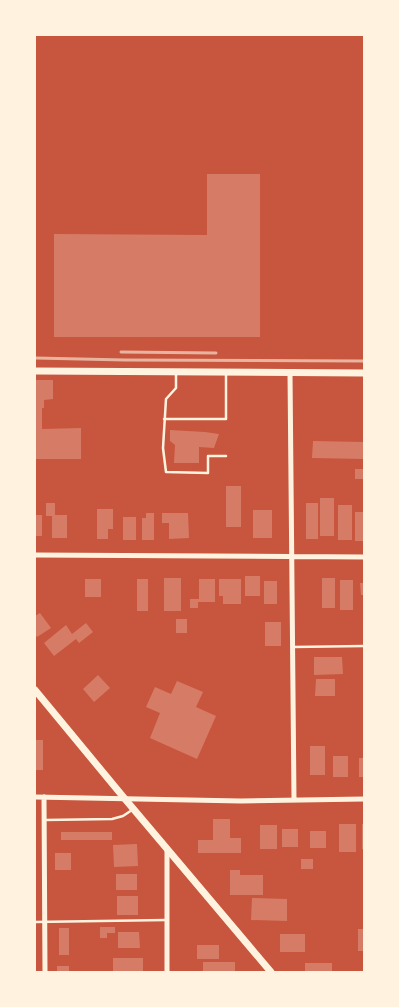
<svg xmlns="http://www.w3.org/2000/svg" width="399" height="1007" font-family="Spectral,serif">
<rect width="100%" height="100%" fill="#c8553d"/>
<path fill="#d67c66" d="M207,174H260V337H54V234L207,235Z
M35,380H53V399L44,400V408H42V429L81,428V459H35Z
M170,430L205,432L219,434L214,448L199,447V463H174L175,445L170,441Z
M313,441L364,442V459L312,458Z
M355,469H364V479H355Z
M226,486H241V527H226Z
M320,498H334V536H320Z
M46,503H55V515H67V538H52V516H46Z
M306,503H318V539H306Z
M338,505H352V540H338Z
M97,509H113V529H108V539H97Z
M253,510H272V538H253Z
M355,512H364V541H355Z
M146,513H154V540H142V518H146Z
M162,513H188L189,538L169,539V523H162Z
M35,515H42V536H35Z
M123,517H136V540H123Z
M245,576H260V596H245Z
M164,578H181V611H164Z
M322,578H335V608H322Z
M85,579H101V597H85Z
M137,579H148V611H137Z
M199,579H215V602H198V608H190V599H199Z
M219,579H241V604H223V596H219Z
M340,580H353V610H340Z
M264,581H277V604H264Z
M360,583H364V595H361Z
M40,613L51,628L37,637L35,634V616Z
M176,619H187V633H176Z
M265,622H281V646H265Z
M86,623L93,632L79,643L76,639L54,656L44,643L66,625L72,634Z
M314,657H342L343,674L314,675Z
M98,675L110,688L94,702L83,689Z
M316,679H335V696H315Z
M177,681L203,692L196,707L216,716L197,759L150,738L160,713L146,707L155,687L171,694Z
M35,740H43V770H35Z
M310,746H325V775H310Z
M333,756H348V777H333Z
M359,758H364V777H359Z
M213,819H230V838H241V853H198V840H213Z
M339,824H356V852H339Z
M362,824H364V849H362Z
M260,825H277V849H260Z
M282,829H298V847H282Z
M310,831H326V848H310Z
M61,832H112V840H61Z
M137,844L138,866L114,867L113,845Z
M55,853H71V870H55Z
M301,859H313V869H301Z
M230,870H240V875H263V895H230Z
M116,874H137V890H116Z
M117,896H138V915H117Z
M252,898L287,899V921L251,920Z
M100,927H115V933H107V938H100Z
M59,928H69V955H59Z
M358,929H364V951H358Z
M118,932H139L140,948H118Z
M280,934H305V952H280Z
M197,945H219V959H197Z
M113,958H143V972H113Z
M203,962H235V972H203Z
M305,963H332V972H305Z
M57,966H69V972H57Z"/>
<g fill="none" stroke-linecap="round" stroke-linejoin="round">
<path stroke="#fff3e0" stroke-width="2.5" d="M176,374V388L166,399L163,448L166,472L208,473V456H226
M164,419H226V374
M293,647L364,646
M45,820L112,819L123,816L132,810
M35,922L166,920"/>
<path stroke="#fff3e0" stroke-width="5" d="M290,373L294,800
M35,555L364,557
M35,797L241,801L364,799
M44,797L45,972
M167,849V972"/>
<path stroke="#fff3e0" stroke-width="7" d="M35,371L364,373
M35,690L125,799L271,972"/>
<path stroke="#e9b49f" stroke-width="3" d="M121,352L216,353
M35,358L125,360L364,361"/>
</g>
<rect width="399" height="1007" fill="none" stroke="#fff3e0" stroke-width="72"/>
</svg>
